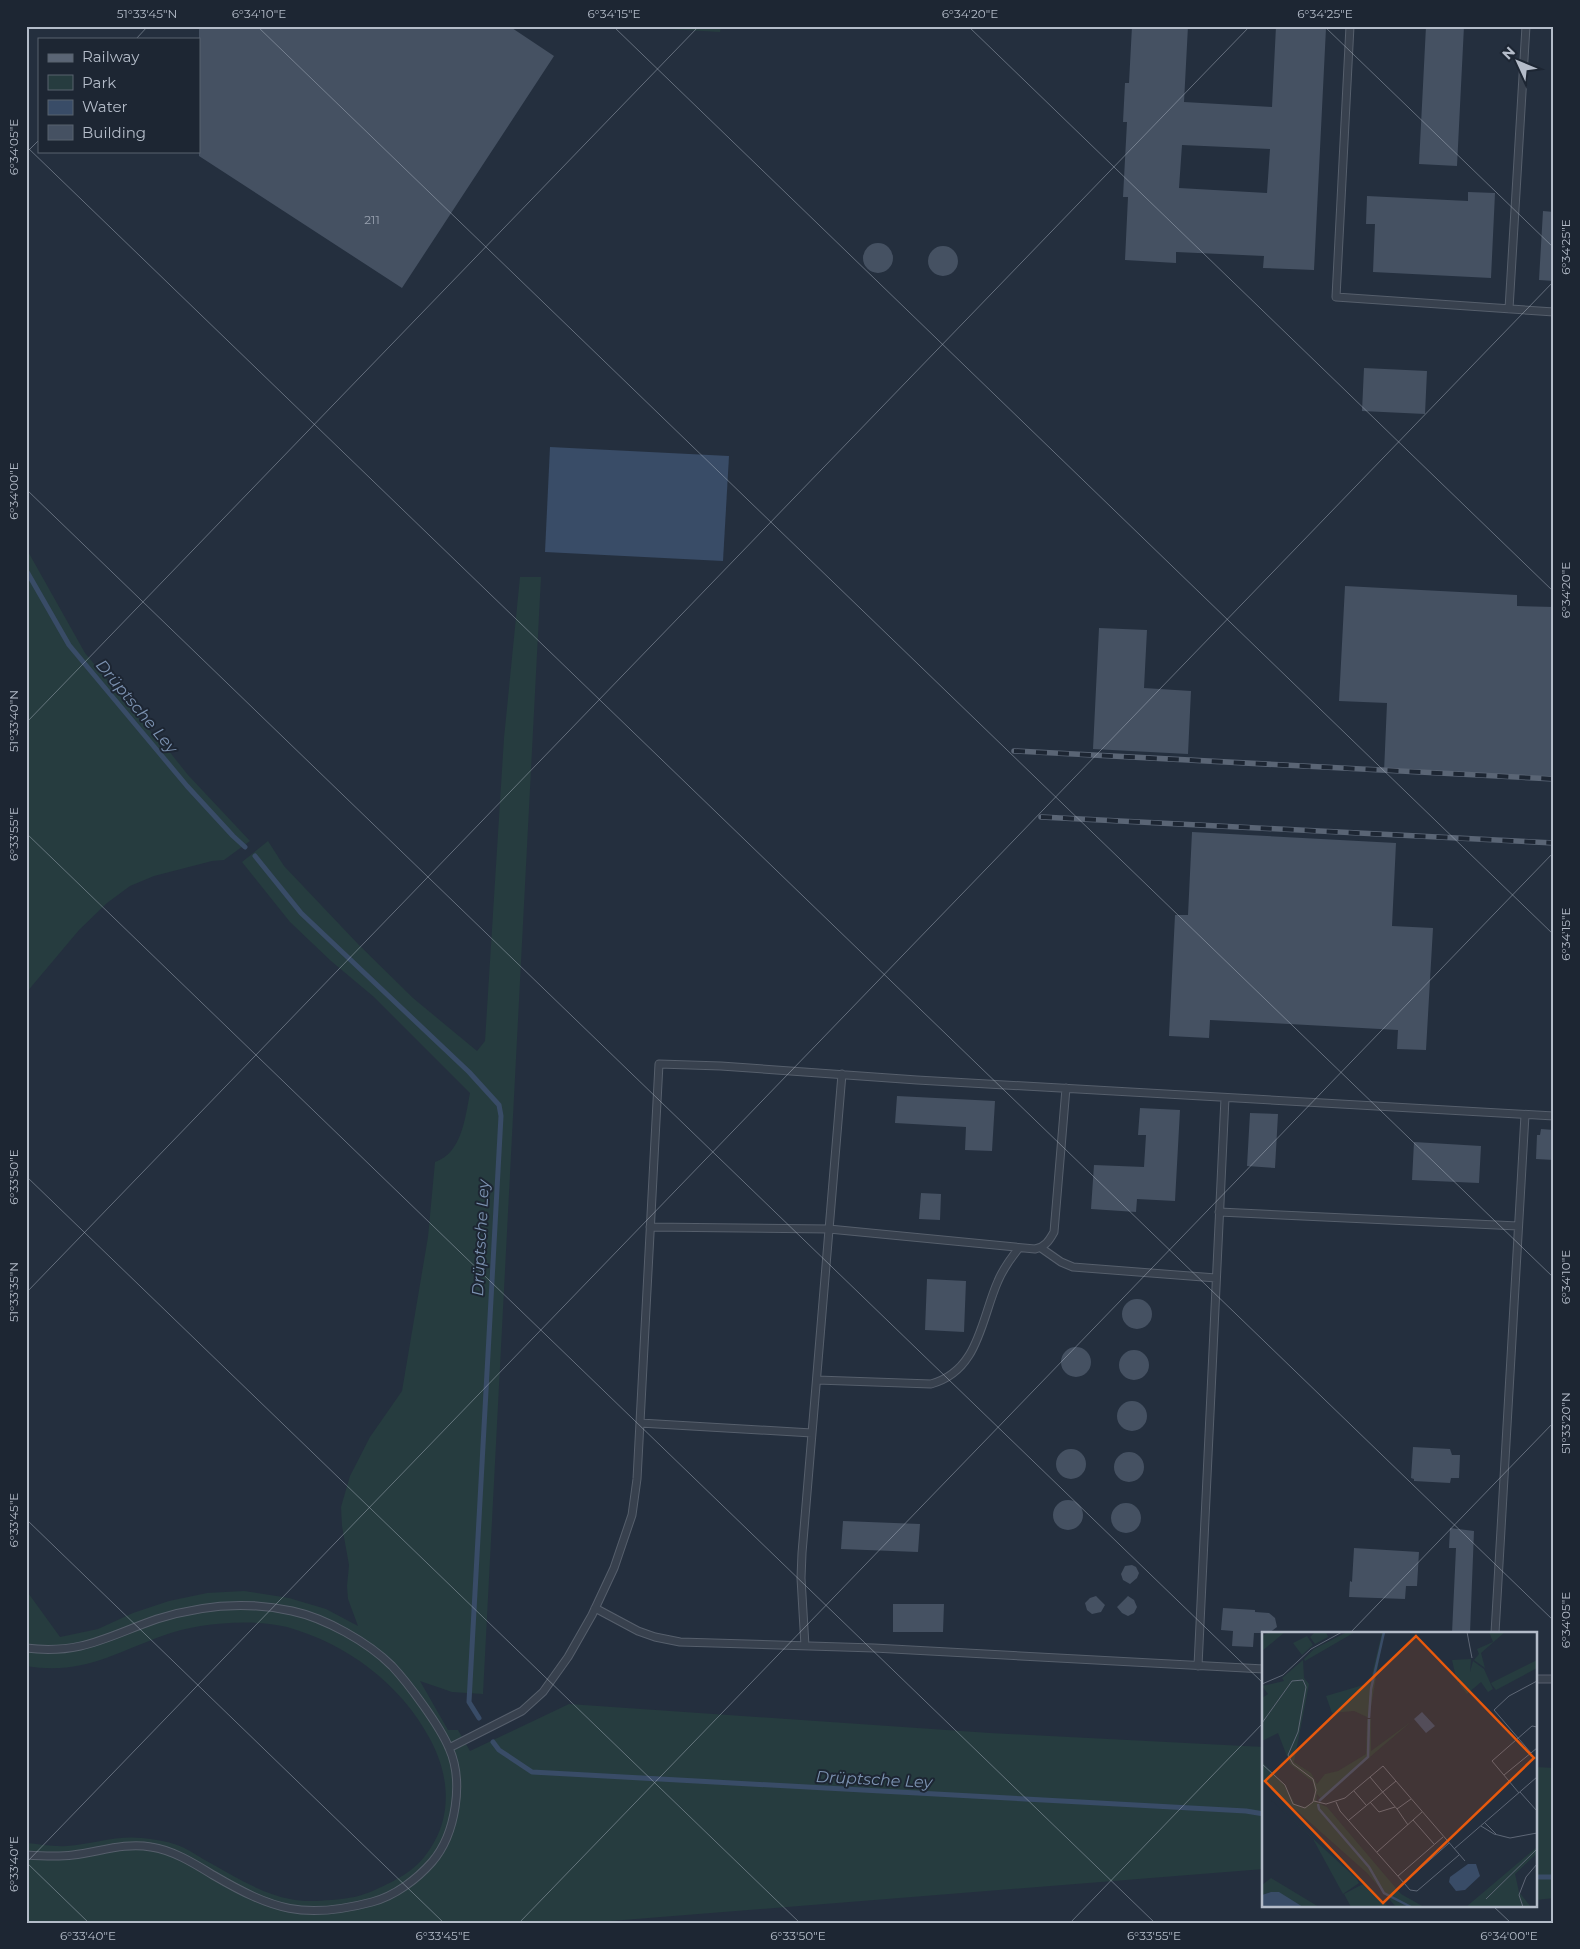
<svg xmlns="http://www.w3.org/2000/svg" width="1580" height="1949" font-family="Montserrat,sans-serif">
<rect width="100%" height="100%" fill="#242f3e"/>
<path fill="#263c3f" d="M616,26H721L720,32Z
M26,548L85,653L146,727L161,741L188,775L250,841L224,860L212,861L154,876L130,886L107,903L79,930L26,993Z
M520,577H541L483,1694L452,1692L420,1681L448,1730H458L470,1751L569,1704L990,1733L1264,1747V1869L586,1923H26V1843C39,1844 54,1847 67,1846C91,1844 118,1835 142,1838C153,1839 166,1841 177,1845C186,1848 195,1854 203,1859C231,1874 259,1893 290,1899C303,1902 318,1901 331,1900C348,1899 364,1896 379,1888C401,1878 417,1869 430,1849C453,1815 449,1774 430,1739C400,1683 347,1644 287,1627C251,1618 196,1623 162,1636C113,1654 82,1675 26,1666V1590L60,1637L98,1629L133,1613L169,1601L207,1593L244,1591L289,1598L326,1609L358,1626L348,1599L347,1586L349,1565L342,1526L341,1507L350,1476L370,1437L402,1391L428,1237L435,1162C462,1153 465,1118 470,1093L374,997L331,961L290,922L242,862L268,841L284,866L358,944L413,998L477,1051L485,1041L504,738Z
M1536,1767L1554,1768V1898L1536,1900Z"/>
<path fill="#394c67" d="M550,447L729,456L723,561L545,552Z"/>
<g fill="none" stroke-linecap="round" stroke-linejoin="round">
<path stroke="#394c67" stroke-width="5" d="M26,570L69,645L187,786L233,836L245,847
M255,856L301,913L469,1072L499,1105L501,1116L469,1702L479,1718
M493,1742L499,1750L532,1772L1246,1811L1264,1814
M1536,1877H1554"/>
</g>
<path fill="#455162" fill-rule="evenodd" d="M199,26H509L554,56L402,288L199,156Z
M1132,26H1188L1184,102L1272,107L1276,26L1326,28L1314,270L1263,268L1264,256L1176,252V263L1125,260L1128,197H1123L1127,122H1123L1125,83H1129ZM1182,145L1270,149L1267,193L1179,188Z
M1426,26H1464L1457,166L1419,164Z
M1468,192L1495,193L1491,278L1373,272L1375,224H1366L1367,196L1468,201Z
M1543,211L1554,212V281L1539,280Z
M863 258a15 15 0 1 1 30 0a15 15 0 1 1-30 0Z
M928 261a15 15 0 1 1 30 0a15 15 0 1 1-30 0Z
M1364,368L1427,371L1425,414L1362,411Z
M1345,586L1517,595V606L1554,607V781L1384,772L1387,703L1339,701Z
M1099,628L1147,630L1144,688L1191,691L1188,754L1093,749Z
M1192,832L1396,843L1392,926L1433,928L1426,1050L1397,1049L1398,1030L1271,1023L1210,1020L1209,1038L1169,1036L1175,915H1188Z
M897,1096L995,1101L992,1151L965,1150L966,1127L895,1123Z
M1140,1108L1180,1110L1175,1201L1137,1199L1136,1212L1091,1209L1094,1165L1144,1167L1146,1135H1138Z
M1250,1113L1278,1114L1275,1168L1247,1166Z
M1541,1129L1554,1130V1160L1536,1159L1537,1135H1540Z
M1414,1142L1481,1146L1479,1183L1412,1180Z
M921,1193L941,1194L940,1220L919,1219Z
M927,1279L966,1281L964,1332L925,1330Z
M1122 1314a15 15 0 1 1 30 0a15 15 0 1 1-30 0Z
M1061 1362a15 15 0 1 1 30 0a15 15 0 1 1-30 0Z
M1119 1365a15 15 0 1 1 30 0a15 15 0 1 1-30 0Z
M1117 1416a15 15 0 1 1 30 0a15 15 0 1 1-30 0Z
M1413,1447L1450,1449L1452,1455H1460L1459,1478H1451L1450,1483L1414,1481V1479L1411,1478Z
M1056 1464a15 15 0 1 1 30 0a15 15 0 1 1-30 0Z
M1114 1467a15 15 0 1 1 30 0a15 15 0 1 1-30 0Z
M1053 1515a15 15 0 1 1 30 0a15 15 0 1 1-30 0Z
M1111 1518a15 15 0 1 1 30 0a15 15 0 1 1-30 0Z
M843,1521L920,1524L918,1552L841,1549Z
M1450,1528L1474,1531L1470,1633H1452L1456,1548H1449Z
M1354,1548L1419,1552L1417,1586H1406L1405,1599L1349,1597L1350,1581L1352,1582Z
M1132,1565L1136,1567L1139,1573L1137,1578L1130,1584L1123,1580L1121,1574L1125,1566Z
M1096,1596L1105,1605L1101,1612L1092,1614L1087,1610L1085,1603L1090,1598Z
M1128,1596L1134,1600L1137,1607L1134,1613L1128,1616L1122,1613L1117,1607Z
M893,1604H944L943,1632H893Z
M1223,1608L1255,1610V1612L1269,1613L1275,1618L1277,1627L1269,1633H1254L1253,1647L1232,1646L1233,1631L1221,1630Z"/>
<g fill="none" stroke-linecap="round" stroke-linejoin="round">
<g stroke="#565f6c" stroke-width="9">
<path id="service" d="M1350,26L1336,297L1554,312
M1509,309L1526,26
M1219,1212L1518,1226
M650,1227L829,1229L1035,1249C1045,1247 1049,1241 1054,1232L1066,1088
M1041,1248L1061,1262L1073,1267L1216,1278
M817,1380L931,1384C979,1371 981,1319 998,1281C1003,1269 1011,1258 1019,1248
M640,1423L812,1433
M595,1608L638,1631L655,1637L680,1642L874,1648L1264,1669
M1495,1633L1525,1115
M805,1646L801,1578L802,1553L842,1074
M26,1648C81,1655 108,1636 157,1619C201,1605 247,1601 292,1611C325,1618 368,1642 392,1666C408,1683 440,1726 449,1748C464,1781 456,1834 432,1862C417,1879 395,1896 372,1902C304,1920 273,1910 213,1875C195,1864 173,1850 151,1847C125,1842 99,1852 73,1855C58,1857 41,1856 26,1855
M1198,1666L1225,1098
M1536,1679H1554
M449,1748L522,1711L543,1692L568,1657L592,1615L614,1568L632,1515L637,1479L659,1064L721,1066L917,1080L1554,1116"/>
</g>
<use href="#service" stroke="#38414e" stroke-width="7"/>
<g stroke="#5a6575" stroke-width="5.5">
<path id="rail" d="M1014,751L1554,779
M1041,817L1554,843"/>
</g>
<use href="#rail" stroke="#1d2633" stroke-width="4" stroke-dasharray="11" stroke-linecap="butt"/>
</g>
<path fill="none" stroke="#b4bcc9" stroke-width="1" stroke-opacity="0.45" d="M257,26L1554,1278M613,26L1554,935M968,26L1554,592M1324,26L1554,248M136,39L148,26M26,146L1554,1621M26,153L39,140M26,489L1264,1684M26,723L699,26M26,833L1155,1923M26,1176L800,1923M26,1293L1250,26M26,1519L444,1923M1350,1633L1554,1422M26,1862L89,1923M26,1863L1554,281M1492,1905L1511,1923M519,1923L1554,852M1070,1923L1264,1722"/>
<g text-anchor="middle" stroke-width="4" stroke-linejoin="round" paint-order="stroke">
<g font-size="12" fill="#98a1af">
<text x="372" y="224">211</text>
</g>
<g font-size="16" font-style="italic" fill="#7c92b1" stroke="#1d2633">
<text transform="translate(137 706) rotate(50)" y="6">Drüptsche Ley</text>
<text transform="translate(480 1238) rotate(-87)" y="6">Drüptsche Ley</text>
<text transform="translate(874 1779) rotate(3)" y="6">Drüptsche Ley</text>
</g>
</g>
<g transform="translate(1262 1632)">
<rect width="275" height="275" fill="#242f3e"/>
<path d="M8,0H23L0,19V4ZM53,0H64L66,5L53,12L48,5ZM85,0H93L43,29L42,27L52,17ZM120,0H122L107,86L92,79L70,81L64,64L108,51ZM227,0H243L219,21L223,36L212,28L217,22L215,17L231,10ZM45,4L51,13L40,23L31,11ZM209,27L208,40L211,29L222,37L231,57L226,60L219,50L205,62L197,52L199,49L195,50L190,28ZM41,28L42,46L47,52L32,130L49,141L55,152L63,142L76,139L104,122L105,87H109V119L150,89L59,167L55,162L54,170L65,175L139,262L162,275H134L105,241L0,148V130L22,152L33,172L42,175L50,171L53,162L51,150L28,132L16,101L0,109V66L6,62L0,54L22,49L20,46ZM275,28V36L234,58L230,53L229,51ZM0,160L94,246L97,251L81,262L51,207ZM275,215V221L253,242L257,260L269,275H204ZM9,246L57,275H41L9,260L0,263V253ZM101,252L126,274L127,275H89L82,262Z" fill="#263c3f"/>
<path d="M160,80L173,94L164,101L152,87ZM206,232H214L218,244L203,258L194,259L187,250L188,245ZM9,260H17L41,275H0V263Z" fill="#394c67"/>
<path fill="none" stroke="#394c67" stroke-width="2.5" d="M107,86L109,57L122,0M57,169L106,125L107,87M56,172L57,177L107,235L122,261L149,275"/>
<path fill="none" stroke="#5e6776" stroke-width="1" d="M205,0L210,26M0,52L21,43L49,17L80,0M0,91L30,49L41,48L44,55L36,100L26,123L31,132L51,147L54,158L51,170L43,176L31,172L23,153L0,132M269,121L232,78L247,64L275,49M242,143L275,116M108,145L135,177L149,167M92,159L104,173M258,160L275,179M257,161L230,129L270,94L275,95M52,169L64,172L83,166L121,134L203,229M74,170L78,179L142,251L187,211M108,170L117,180L133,175M135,177L146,193M87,188L134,149M151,188L172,212M223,191L234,202M219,194L232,202L248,206L275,201M192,217L275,145M115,220L160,180M136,244L181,205M142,251L148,258L155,259L197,223M224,267L275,217M261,275L257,263L264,245L275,232"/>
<path fill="#e8590c" fill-opacity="0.15" stroke="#e8590c" stroke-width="2.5" d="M154,4L272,126L121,271L3,149Z"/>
<rect width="275" height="275" fill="none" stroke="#b4bcc9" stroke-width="2.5"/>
</g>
<rect width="1580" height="1949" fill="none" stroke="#1d2633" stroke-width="55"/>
<rect x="38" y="38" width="162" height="115" fill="#1d2633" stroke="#59626f"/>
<rect x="48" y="54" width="25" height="8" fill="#5a6575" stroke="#59626f"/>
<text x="82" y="62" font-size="15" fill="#b4bcc9">Railway</text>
<rect x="48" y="75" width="25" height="15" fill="#263c3f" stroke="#59626f"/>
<text x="82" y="88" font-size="15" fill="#b4bcc9">Park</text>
<rect x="48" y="100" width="25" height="15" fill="#394c67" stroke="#59626f"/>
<text x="82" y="112" font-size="15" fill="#b4bcc9">Water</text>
<rect x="48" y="125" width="25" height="15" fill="#455162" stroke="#59626f"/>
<text x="82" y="138" font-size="15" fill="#b4bcc9">Building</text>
<g transform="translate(1518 62) rotate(314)" stroke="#1d2633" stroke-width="4" paint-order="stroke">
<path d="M0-4L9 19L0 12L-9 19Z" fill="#b4bcc9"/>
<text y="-8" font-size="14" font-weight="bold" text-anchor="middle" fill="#b4bcc9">N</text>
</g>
<rect x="28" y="28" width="1524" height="1894" fill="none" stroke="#b4bcc9" stroke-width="2"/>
<g font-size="12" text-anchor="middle" fill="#b4bcc9">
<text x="147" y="18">51°33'45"N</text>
<text x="259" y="18">6°34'10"E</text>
<text x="614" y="18">6°34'15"E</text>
<text x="970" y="18">6°34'20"E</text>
<text x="1325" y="18">6°34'25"E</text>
<text transform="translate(14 147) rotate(-90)" y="4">6°34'05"E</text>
<text transform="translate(1566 247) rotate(-90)" y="4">6°34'25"E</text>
<text transform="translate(14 491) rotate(-90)" y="4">6°34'00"E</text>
<text transform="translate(1566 590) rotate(-90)" y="4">6°34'20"E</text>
<text transform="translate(14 721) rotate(-90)" y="4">51°33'40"N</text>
<text transform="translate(14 834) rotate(-90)" y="4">6°33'55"E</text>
<text transform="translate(1566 934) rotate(-90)" y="4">6°34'15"E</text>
<text transform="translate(14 1177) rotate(-90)" y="4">6°33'50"E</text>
<text transform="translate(1566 1277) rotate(-90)" y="4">6°34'10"E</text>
<text transform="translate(14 1292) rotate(-90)" y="4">51°33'35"N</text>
<text transform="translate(1566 1423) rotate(-90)" y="4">51°33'20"N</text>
<text transform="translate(14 1520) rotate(-90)" y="4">6°33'45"E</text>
<text transform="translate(1566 1620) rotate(-90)" y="4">6°34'05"E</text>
<text transform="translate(14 1864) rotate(-90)" y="4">6°33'40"E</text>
<text x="88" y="1940">6°33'40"E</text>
<text x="443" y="1940">6°33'45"E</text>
<text x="798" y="1940">6°33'50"E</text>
<text x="1154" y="1940">6°33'55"E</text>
<text x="1509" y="1940">6°34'00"E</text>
</g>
</svg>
